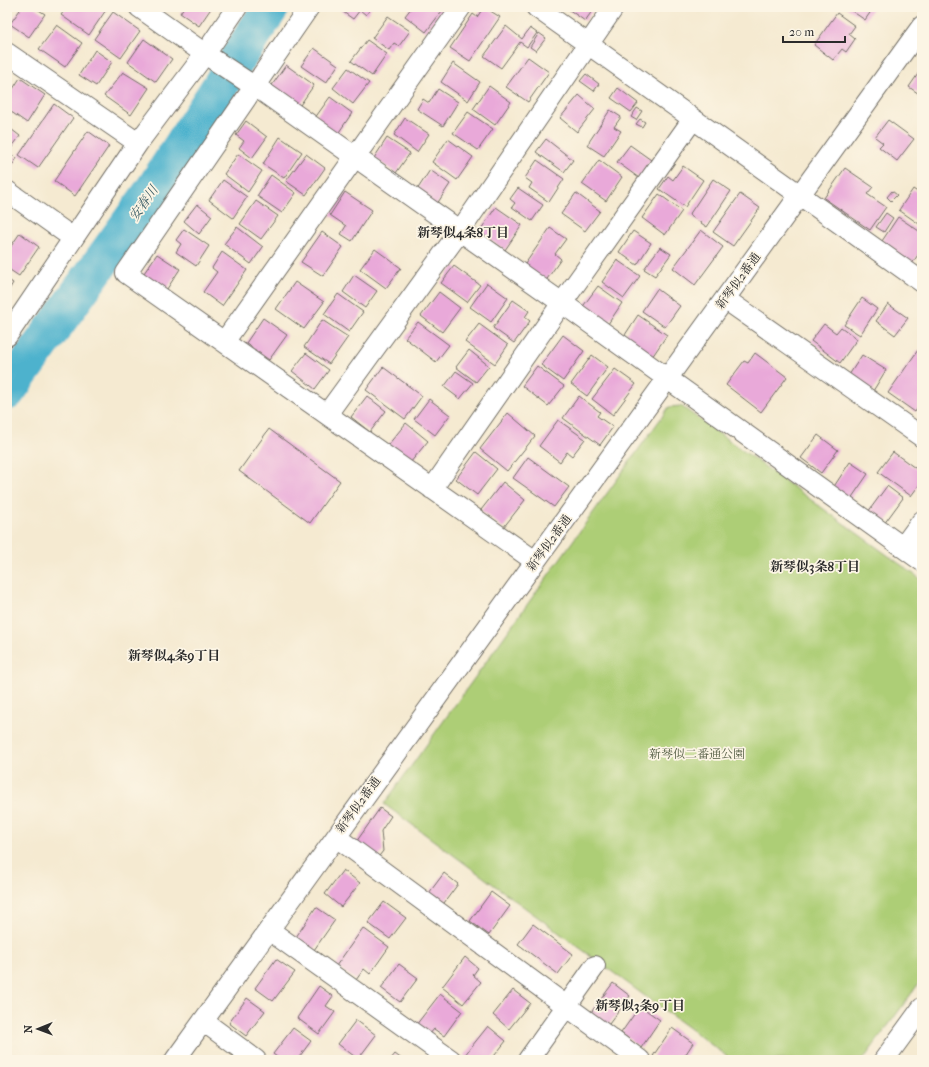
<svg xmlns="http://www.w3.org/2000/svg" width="929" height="1067" font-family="'IM FELL French Canon','Noto Serif JP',serif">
<rect width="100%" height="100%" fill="#fcf5e5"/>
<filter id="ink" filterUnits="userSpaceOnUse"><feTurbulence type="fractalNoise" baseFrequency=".025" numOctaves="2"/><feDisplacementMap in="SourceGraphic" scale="8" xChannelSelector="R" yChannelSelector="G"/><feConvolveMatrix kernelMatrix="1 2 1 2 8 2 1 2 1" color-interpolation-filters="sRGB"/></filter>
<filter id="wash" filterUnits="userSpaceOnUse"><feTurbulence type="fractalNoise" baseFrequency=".012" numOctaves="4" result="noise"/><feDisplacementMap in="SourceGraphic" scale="16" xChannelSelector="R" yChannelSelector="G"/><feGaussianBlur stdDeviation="0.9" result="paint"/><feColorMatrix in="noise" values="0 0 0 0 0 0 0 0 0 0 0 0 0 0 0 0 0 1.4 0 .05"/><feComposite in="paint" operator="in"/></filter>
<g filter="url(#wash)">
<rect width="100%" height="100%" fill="#f5ead1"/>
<path fill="#adce76" stroke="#6c7c50" d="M681,406L922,580V979L863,1060H732L384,804L669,407Z"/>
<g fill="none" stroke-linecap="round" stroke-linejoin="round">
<path stroke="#4eb2cd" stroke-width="37" d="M7,392L153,190L249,41L271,7"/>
</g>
<g id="blocks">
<path fill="#e9a9d9" d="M22,7H34L45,14L29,37L10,24Z
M67,7H108L89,35L61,15Z
M184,7H212L199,26L180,13Z
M336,7H372L366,15L360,10L353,19Z
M412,7H445L426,32L405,16Z
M484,7L500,17L470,61L450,48L473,14L477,17Z
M570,7H595L585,21L568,9Z
M846,7H874L865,20Z
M113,12L140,31L121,58L94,39Z
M837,13L855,26L849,34L855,39L846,52L842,49L833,60L814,45Z
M388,16L410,31L399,46L394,43L389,50L372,38Z
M57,25L82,43L65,67L39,49Z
M506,26L522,39L530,28L537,33L527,47L520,42L501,68L484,56Z
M539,33L546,38L536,51L530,47Z
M144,39L172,59L156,82L128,62Z
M367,40L387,54L372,76L351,61Z
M314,48L338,65L326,83L301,66Z
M95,50L112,62L96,86L79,75Z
M528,57L549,72L528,102L506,87Z
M453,63L480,82L468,101L441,82Z
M286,65L314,85L298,108L270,88Z
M348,68L369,83L353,104L333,88Z
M922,68V96L909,87Z
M123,72L149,88L131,115L104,96Z
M586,74L599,84L594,91L580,81Z
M20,78L45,95L27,123L7,109V98Z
M489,86L511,102L495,125L473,109Z
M618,88L638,103L631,112L611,98Z
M438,89L458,102L443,126L417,109L423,99L429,103Z
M579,95L595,109L577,132L560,118Z
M330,97L352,113L335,138L312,122Z
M54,104L73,118L38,168L19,155Z
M637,108L642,111L636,120L631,117Z
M610,110L621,117L614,127L621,131L604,156L587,145Z
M468,112L493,129L478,150L453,133Z
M405,118L429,134L417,152L394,135Z
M640,119L645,122L642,127L636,124Z
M888,120L914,139L897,161L879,147L883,143L875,137Z
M246,121L267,137L252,158L239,148L244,141L236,135Z
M7,126L20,136L7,154Z
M88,131L109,146L75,196L54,181Z
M280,137L302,152L284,178L263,164Z
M387,138L410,153L396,173L374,158Z
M448,139L473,157L457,180L432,162Z
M546,139L573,160L564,172L536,152Z
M630,145L651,160L639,178L617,162Z
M238,154L262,171L248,192L224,174Z
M306,154L325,168L306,195L286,181Z
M12,155L17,158L9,170L7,168V162Z
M537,160L564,179L549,202L529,188L532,183L525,178Z
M599,160L622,177L606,201L582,184Z
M683,166L703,180L685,207L659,189L668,176L673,180Z
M845,168L873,187L867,194L886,207L870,230L824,198Z
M430,170L450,184L435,207L415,193Z
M271,175L296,193L282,213L257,196Z
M713,179L731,191L707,227L689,215Z
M223,180L247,197L233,218L209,200Z
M518,188L543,205L532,221L512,207L515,203L510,199Z
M913,189L922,195V226L899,210Z
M892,191L897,195L891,201L887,197Z
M345,192L372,210L352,241L341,234L346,226L330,215Z
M576,193L600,211L585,231L561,214Z
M659,194L682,211L665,235L642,218Z
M740,194L760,208L733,246L713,232Z
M256,201L278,216L261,239L240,224Z
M197,204L212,216L199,234L184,221Z
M496,207L522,225L505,250L479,232Z
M886,213L893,218L884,232L876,227Z
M898,217L922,233V249L909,268L878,247Z
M237,227L263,247L251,264L224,244Z
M550,228L566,239L555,254L561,259L545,282L523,267Z
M184,229L209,246L196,266L176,252L181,244L176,240Z
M701,230L723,247L695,285L673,268Z
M633,231L651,243L637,265L619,252Z
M322,232L343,247L323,276L301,262Z
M20,233L39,247L19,276L7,268V252Z
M660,247L671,254L655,276L644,269Z
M375,249L401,268L386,288L360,269Z
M222,252L247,270L222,306L203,292L217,272L212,268Z
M157,254L180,269L165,292L142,276Z
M617,260L640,276L624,298L602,282Z
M454,266L480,285L467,302L441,283Z
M354,275L377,291L365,308L343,292Z
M7,279L13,283L7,293Z
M295,282L324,302L304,329L276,309Z
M487,283L508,298L491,322L470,307Z
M598,286L622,303L606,327L581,309Z
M657,289L680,306L665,327L642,311Z
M439,292L460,308L442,332L421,316Z
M338,294L363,312L349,332L324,314Z
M862,298L877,309L860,335L844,325Z
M513,300L529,311L525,317L530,321L514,343L493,328Z
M888,304L908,318L895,335L876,321Z
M638,315L667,335L650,360L621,341Z
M263,318L287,335L269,360L246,343Z
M322,320L348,337L329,364L304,347Z
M418,322L449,345L436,362L405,338Z
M479,324L508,345L495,364L465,342Z
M824,324L836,333L841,327L857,339L840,363L811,341Z
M563,335L584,351L563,381L541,365Z
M469,350L489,366L476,382L456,367Z
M918,350L922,353V401L915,412L888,393Z
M306,353L329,370L315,389L292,371Z
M755,353L787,377L761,412L726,385L744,361L748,363Z
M592,355L608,367L587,396L571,384Z
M862,355L886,370L873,391L849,375Z
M537,366L564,386L548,406L522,386Z
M383,367L422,396L405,419L366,390Z
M615,369L636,384L613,415L592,399Z
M456,371L473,383L460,399L444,387Z
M367,396L386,411L370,432L351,417Z
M579,396L600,412L597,416L613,427L600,445L563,418Z
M429,399L450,415L435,435L414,419Z
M508,413L535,436L507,471L480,449Z
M558,420L585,439L572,456L567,452L560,462L539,446Z
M406,423L428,441L410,463L388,445Z
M269,429L340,481L310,523L239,471Z
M818,435L838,450L821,473L801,458Z
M476,452L497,469L477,495L456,479Z
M893,452L922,473V481L911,496L878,472Z
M528,457L569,487L554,507L513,478Z
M850,462L868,474L848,503L831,491Z
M503,482L525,500L503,528L481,510Z
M887,486L903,498L884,524L868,512Z
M380,808L391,816L381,831L383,851L376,860L354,845Z
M343,870L360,883L341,907L325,894Z
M444,873L458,884L441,907L426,897Z
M491,892L510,906L489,935L470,921Z
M384,902L406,918L390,939L368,923Z
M316,907L335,920L314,950L296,937Z
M533,924L573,954L558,974L518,944Z
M363,928L389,947L370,974L364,969L356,980L336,966Z
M465,957L478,968L473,975L481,982L463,1004L442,987Z
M276,959L295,972L273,1001L255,988Z
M399,964L418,978L400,1002L381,988Z
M613,983L630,996L606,1028L589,1015Z
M319,986L333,996L326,1006L335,1012L319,1034L297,1018Z
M513,990L530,1003L509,1029L493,1015Z
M440,994L462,1011L444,1036L434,1029L429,1035L416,1025Z
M247,998L265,1011L246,1036L229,1023Z
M640,1006L660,1020L641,1048L621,1033Z
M356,1020L376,1035L358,1059L338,1044Z
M488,1026L506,1041L491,1060H468L464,1056Z
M293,1028L311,1041L297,1060H281L273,1054Z
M672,1028L693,1043L682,1060H659L653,1056Z
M395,1054L403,1060H390Z"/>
</g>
</g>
<g filter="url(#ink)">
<use href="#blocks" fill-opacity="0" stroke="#726e65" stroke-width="1"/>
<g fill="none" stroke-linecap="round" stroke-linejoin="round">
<g stroke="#726e65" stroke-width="22">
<path id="minor" d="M139,7L205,54L246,81L255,86L562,303L922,561
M309,7L126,273L535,561
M536,7L922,282
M7,53L138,143
M7,191L73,238
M725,299L922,437
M7,336L138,143L205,54L237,7
M224,342L461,7
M327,414L460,231L614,7
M432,489L562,303L693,119
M903,547L922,521
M336,837L640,1060
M269,930L451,1060
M203,1021L256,1060
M175,1060L922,26
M528,1060L595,966
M884,1060L922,1008"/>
</g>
<use href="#minor" stroke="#fff" stroke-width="20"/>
</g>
</g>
<g text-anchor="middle" stroke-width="3.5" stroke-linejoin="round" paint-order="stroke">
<g font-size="12" fill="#2b2b2b" stroke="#fcf5e5">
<text transform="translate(738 281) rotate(-54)" y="4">新琴似2番通</text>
<text transform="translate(549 543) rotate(-54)" y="4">新琴似2番通</text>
<text transform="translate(358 805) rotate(-54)" y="4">新琴似2番通</text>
</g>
<g font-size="12" fill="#525c42" stroke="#fcf5e5">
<text x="697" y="758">新琴似二番通公園</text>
</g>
<g font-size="13" font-style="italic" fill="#375a64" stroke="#fcf5e5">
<text transform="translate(143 203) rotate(-55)" y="5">安春川</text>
</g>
<g font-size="13" font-weight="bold" fill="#2b2b2b" stroke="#fcf5e5">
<text x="463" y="237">新琴似4条8丁目</text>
<text x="815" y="571">新琴似3条8丁目</text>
<text x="174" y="660">新琴似4条9丁目</text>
<text x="640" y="1010">新琴似3条9丁目</text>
</g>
</g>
<rect width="929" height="1067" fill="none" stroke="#fcf5e5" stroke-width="24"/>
<g transform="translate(38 1029) rotate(269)" stroke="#fcf5e5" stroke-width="3" paint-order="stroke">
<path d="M0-3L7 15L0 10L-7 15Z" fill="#2b2b2b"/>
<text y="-6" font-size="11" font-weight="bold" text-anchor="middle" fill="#2b2b2b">N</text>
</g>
<path d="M783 36v6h62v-6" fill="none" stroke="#2b2b2b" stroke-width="2"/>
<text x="789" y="36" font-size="12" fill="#2b2b2b" stroke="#fcf5e5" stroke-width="3" paint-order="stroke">20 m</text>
</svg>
